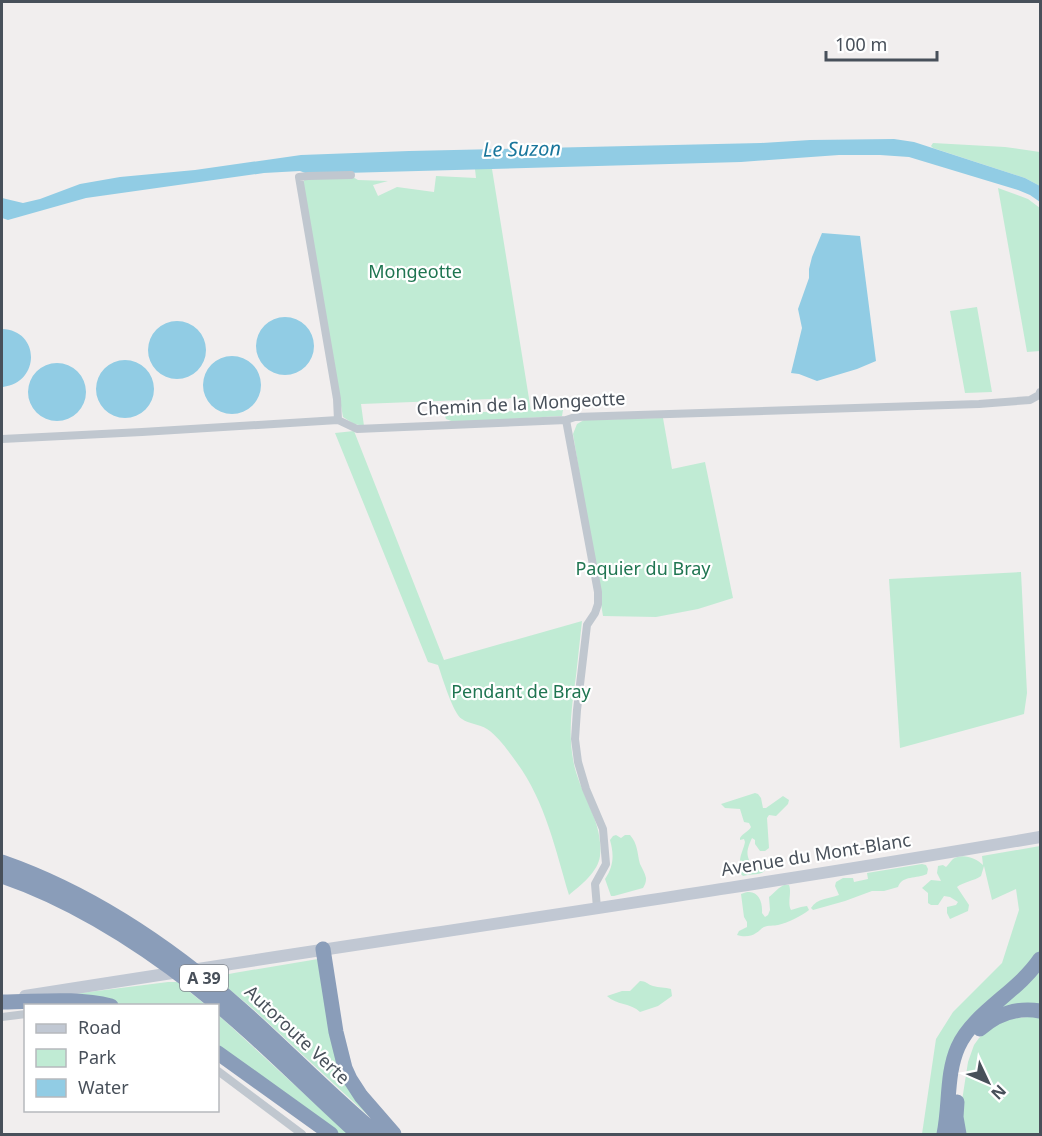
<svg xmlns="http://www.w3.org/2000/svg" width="1042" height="1136" font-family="'Noto Sans',sans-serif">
<rect width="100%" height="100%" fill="#f1eeee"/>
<path fill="#c0ebd4" d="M933,143L1005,147L1040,152V186L1025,178L933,148L931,146Z
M475,169H492L531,411L563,410L562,416L454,422L446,419L445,416L446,413L515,411L514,398L361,404L364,426L354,424L343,417L302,184L305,179L353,177L358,180L388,181L373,185L378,196L397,187L434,192L436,176L476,178Z
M998,188L1028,199L1040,208V351L1027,352Z
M977,307L992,392L965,393L950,311Z
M663,418L672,469L705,462L733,598L698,609L656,617L603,616L573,434L577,424L584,420Z
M354,431L444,660L582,621C580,639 578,658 576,676C572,704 568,731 573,759C578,792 604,821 600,856C598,872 581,885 569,895C556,851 545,801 517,763C509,752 499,737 487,729C479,724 469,724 462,719C453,714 442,676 438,665L428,662L335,433Z
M1021,572L1027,693L1024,714L900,748L889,579Z
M755,793L758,794L761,798L763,808H766L783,796L789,800L788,804L776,816L769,815L767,818L769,848L765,851H760L755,844V840L752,838C744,855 748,856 753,870H757L762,860H766L769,864C763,878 756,872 743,876L741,874L742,869C737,859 743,852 745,842L744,839L740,840V838C743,833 749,831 751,827L749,823L744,822L740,809L725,808L721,804Z
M616,835L621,838L625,835H630C638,844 637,853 640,864C642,868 645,873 646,878C646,883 645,884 643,888L614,896H611L605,879C614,866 614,854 610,840L613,836Z
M1040,846V951L1034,962L967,1024L939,1134H922L936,1039L953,1012L1002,963L1019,910L1016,889L992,900L984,866L981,876C974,881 963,882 957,887L969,905L968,911L950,919L947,913V907L956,905L958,902L950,897L944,896L938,905H931L928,903V893L922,888L931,880L941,881L937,873L938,866L943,865L946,867C948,865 951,861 953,859C962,853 976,858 983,865L982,856Z
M922,864L926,865L928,869L927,874C917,879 902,875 898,887L884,891H872L845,901L813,910L811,908C817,898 829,899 839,895L835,886L836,882L843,878H853L854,882L868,879L867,873Z
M784,885H789C792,893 787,903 791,910L801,907L807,906L809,910C802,916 787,923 778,925C774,926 768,925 764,927C761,928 759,932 756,933C751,937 743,937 737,935L739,931L747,927V922L744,917L741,894C756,887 763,899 762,913L765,917L768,915L770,910L769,897C774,893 779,887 784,885Z
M318,959L337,1060L336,1067L375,1122L252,1008L214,977L234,973Z
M1040,967V1007L996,1013Z
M640,981C646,981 647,984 653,986C659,988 665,987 671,989L672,996L658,1006L640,1012C631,1003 616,1005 607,996L622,991H630Z
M168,982H177L206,1005H125L65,995Z
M218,1015L225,1021L348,1134H337L218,1049Z
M1040,1016V1134H964L961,1107L968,1062L974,1045L979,1038L994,1025L1006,1019Z"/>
<path fill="#91cce4" d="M894,139L914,142L1025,178L1040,186V202L1030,195L1018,190L909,157L880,155H839L741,162L308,174L300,171L264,173L86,198L8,220L2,218V198L23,203L40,199L80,184L120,177L195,170L301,155L409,151L761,143L810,140Z
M822,233L860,236L876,361L857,369L817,381L799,374L791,373L802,328L798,309L809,278V269L812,257Z
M256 346a29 29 0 1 1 58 0a29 29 0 1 1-58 0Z
M148 350a29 29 0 1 1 58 0a29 29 0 1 1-58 0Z
M2,329C40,330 41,382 3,387H2Z
M203 385a29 29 0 1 1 58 0a29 29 0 1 1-58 0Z
M96 389a29 29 0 1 1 58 0a29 29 0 1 1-58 0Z
M28 392a29 29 0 1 1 58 0a29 29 0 1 1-58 0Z"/>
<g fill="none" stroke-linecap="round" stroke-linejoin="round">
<path stroke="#c0c7cf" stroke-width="8" d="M338,420L337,399L326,335L299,177L308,176L351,175
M566,420L598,592V604L595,613L587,625L577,710L575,739L578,762L586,789L603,829L606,864L595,884L597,908
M2,439L142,432L338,420L357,429L566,420L575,417L979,404L1030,400L1039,395L1040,392
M2,1017L26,1014
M218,1071L302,1134"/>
<path stroke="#c1c8d3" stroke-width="12" d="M25,996C363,942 703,895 1040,837"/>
<path stroke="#8a9db9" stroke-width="15" d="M2,862C91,893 172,948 242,1010C288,1051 330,1095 377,1134
M2,876C72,900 137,941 196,987C253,1032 304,1085 358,1134
M323,949L336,1032L345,1068L350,1079L361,1096L394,1134
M2,1002C39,1002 74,997 111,1006
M980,1029C997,1014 1018,1007 1040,1011
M218,1053L331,1134
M957,1102L956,1117L959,1134
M944,1134C950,1106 946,1074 958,1047C973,1013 1018,992 1040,959"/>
</g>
<g text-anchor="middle" stroke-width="4.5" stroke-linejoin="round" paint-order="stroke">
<rect fill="#fff" stroke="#7f848c" stroke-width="1.5" x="180" y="965" width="48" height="26" rx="4.5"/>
<g font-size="16" font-weight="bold" fill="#48505a">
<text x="204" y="984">A 39</text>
</g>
<g font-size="18" fill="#1f7551" stroke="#fff">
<text x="415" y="278">Mongeotte</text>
<text x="643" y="575">Paquier du Bray</text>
<text x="521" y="698">Pendant de Bray</text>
</g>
<g font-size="18" fill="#48505a" stroke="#fff">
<text transform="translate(521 404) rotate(-3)" y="6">Chemin de la Mongeotte</text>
<text transform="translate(816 855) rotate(-9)" y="6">Avenue du Mont-Blanc</text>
<text transform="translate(297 1035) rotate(43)" y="6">Autoroute Verte</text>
</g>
<g font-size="20" font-style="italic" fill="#19769c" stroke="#fff">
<text transform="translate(522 149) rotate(-1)" y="7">Le Suzon</text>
</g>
</g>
<rect width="1042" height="1136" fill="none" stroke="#48505a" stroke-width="6"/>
<rect x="24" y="1004" width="195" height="108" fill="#ffffff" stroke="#b6b9bd" stroke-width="1.5"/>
<rect x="36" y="1024" width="30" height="9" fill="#c1c8d3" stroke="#b6b9bd" stroke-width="1.5"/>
<text x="78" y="1034" font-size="18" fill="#48505a">Road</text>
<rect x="36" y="1049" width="30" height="18" fill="#c0ebd4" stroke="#b6b9bd" stroke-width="1.5"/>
<text x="78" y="1064" font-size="18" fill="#48505a">Park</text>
<rect x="36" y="1079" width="30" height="18" fill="#91cce4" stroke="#b6b9bd" stroke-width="1.5"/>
<text x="78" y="1094" font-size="18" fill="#48505a">Water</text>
<g transform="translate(988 1082) rotate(134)" stroke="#ffffff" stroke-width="4.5" paint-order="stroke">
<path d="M0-4.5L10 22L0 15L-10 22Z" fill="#48505a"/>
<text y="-9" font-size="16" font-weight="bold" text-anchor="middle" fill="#48505a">N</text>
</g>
<path d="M826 51v9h111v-9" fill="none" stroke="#48505a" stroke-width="3"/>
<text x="835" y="51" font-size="18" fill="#48505a" stroke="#ffffff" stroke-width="4.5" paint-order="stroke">100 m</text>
</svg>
